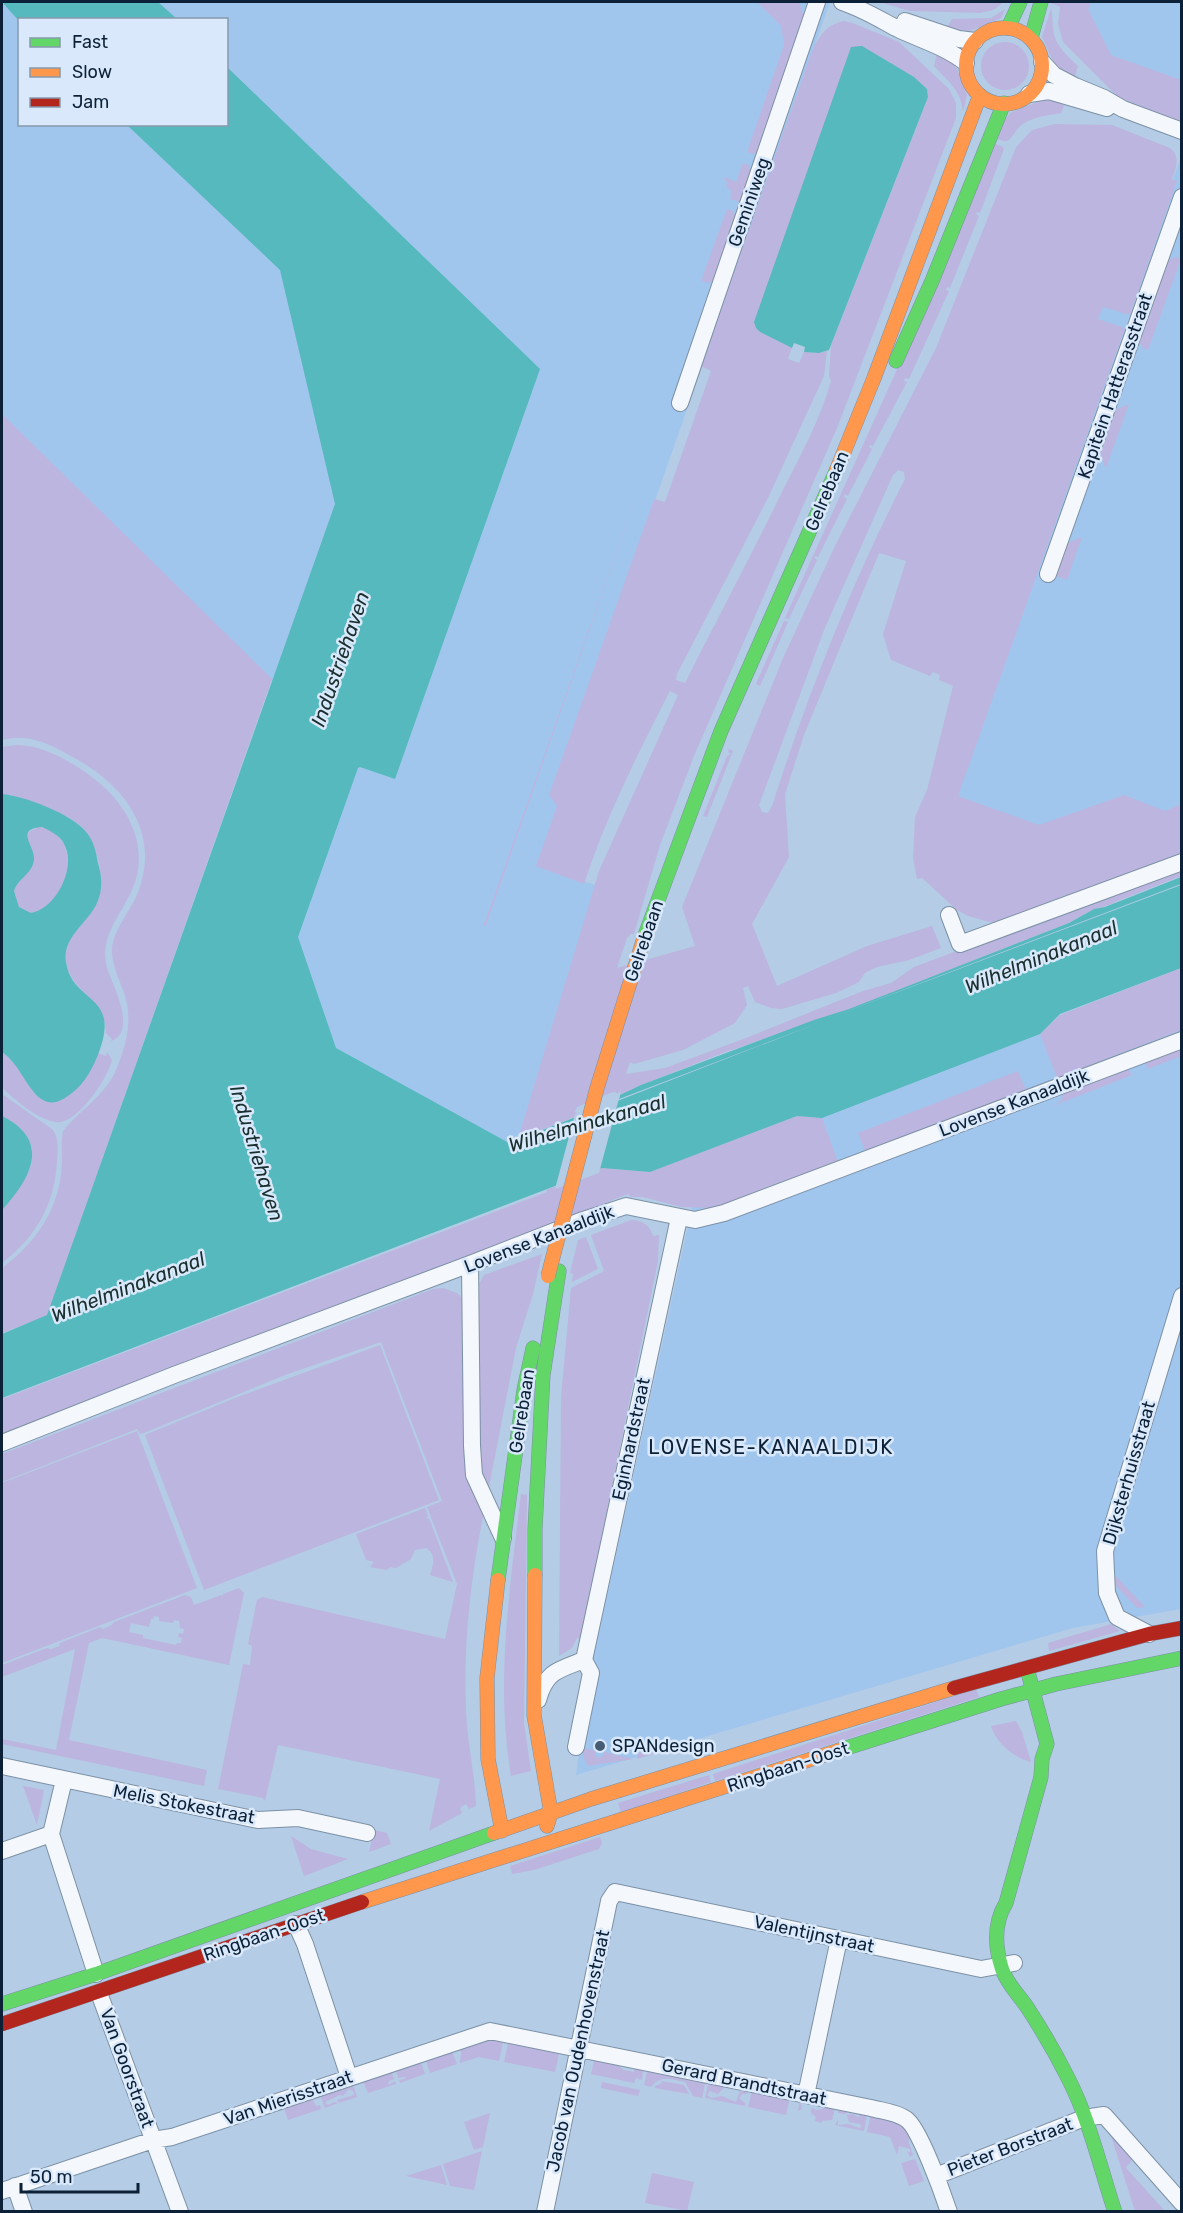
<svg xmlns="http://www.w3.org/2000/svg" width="1183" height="2213" font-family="Rubik,sans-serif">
<rect width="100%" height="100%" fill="#b4cce5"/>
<path fill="#a1c6ed" d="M2,2L20,20V124L142,125L293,269L345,510L280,689L2,419Z
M146,2H830L552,794L560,805L539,866L598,886L521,1134L505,1142L310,1052L281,933L528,372L227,77L226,20L165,19Z
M1089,2H1181V90L1108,57L1086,11Z
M1181,157V807L1165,814L1040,828L955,798L1102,305L1127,306Z
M1181,972V1609L1073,1628L576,1775L588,1683L702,1162Z"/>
<path fill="#bcb5df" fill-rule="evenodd" d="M757,2H796L800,4L804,19L759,152L753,154L747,152L784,45L781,26Z
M879,2H1004L993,10L980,13L910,11Z
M1049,2H1091L1088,9L1111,55L1181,80V122L1118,97L1063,42L1058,24L1060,7Z
M1005,9L1001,18L970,31L946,29L952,19L991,18Z
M1051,9C1053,15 1052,22 1053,29C1055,46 1067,55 1078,66L1074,80C1052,69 1052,57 1042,37Z
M844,21L855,24L899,42L949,89L956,103V118L837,428L694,756L660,845L634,934H631L627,938L617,968L695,946L682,907L783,658L836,544L936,348L1016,147L1032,130L1055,124L1112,125L1170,148C1181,157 1176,167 1172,179L1177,181L1130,315L1103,307L1098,319L1125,328L958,796L1039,825L1124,795L1165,811L1181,804V858L993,923L968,916L957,910L922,878L917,879L913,859L915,817L927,790L953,686L939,680L940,675L933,672L930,676L891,660L883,634L906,561L879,553L804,735L785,794L789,857L752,924L777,986L867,946L932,926L941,948L909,960L877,967L865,973L859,982L836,993L782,1009L771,1008L755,1002L748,986L743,988L747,1005L735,1023L683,1050L634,1064L630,1062L626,1074L665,1068L746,1038L863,991L891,983L914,967L1181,867V876L1115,902L1113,898L1115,903L1090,911L1069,923L849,1010L720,1054L641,1085L620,1095L615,1092L610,1093L577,1107L575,1112L580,1115L518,1139L599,871L678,695L670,691C638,753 606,817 584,884L536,866L557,806L549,795L653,502L654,499L665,502L711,371L701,366L810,57C817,39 824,25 844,21ZM850,53L914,77L927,89L928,97L831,345L829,376L831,381C821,417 802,453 785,486C753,552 718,617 685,683L676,680L677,674L768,498L824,376L827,351L819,353L804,352L799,363L788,359L792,348L760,332ZM898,470L904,472L905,479C851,584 808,694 772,806L768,813L762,812L759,805L824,630L893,475Z
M981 66a24 24 0 1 1 48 0a24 24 0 1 1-48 0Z
M937,53L954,65L957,69L967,95L963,112C961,90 948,81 934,66Z
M1042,100H1053L1065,103L1061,113C1046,116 1033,116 1020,126C1016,130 1012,139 1007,141C1003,142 997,138 993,137L1010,113Z
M991,142L1003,147L1004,149L980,213L977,212L976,214L979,216L950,288L947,287L946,290L949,291L909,379L905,378L904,381L907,382L873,446L870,445L869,447L872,449L848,496L845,494L844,497L847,499L818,557L815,556L814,558L817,560L789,619L785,618L922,314Z
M743,163L748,165L752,171L740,202L730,199L732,192L726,186L728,183L724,179L725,177L736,182Z
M727,209L733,211L736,217L714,280L709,283L701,281Z
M1176,257L1181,259L1148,350L1143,348L1139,341L1168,260Z
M1129,404L1106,468L1105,467L1100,452L1115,410Z
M2,414L272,679L47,1316L2,1333V1268C37,1242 60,1208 62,1163C62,1152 61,1142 63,1131C82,1108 108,1094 118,1065C128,1040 133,1015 123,990C118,976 112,965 112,950C113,931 128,914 136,897C162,838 129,789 78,760C54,746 30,732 2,740Z
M643,477L486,925L483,926L486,919Z
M1082,537L1067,580L1056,576L1068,543Z
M784,621L788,622L760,686L756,684Z
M18,745C45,746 72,762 93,778C128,804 151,847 132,890C120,917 97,939 108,971C114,987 137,1032 111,1041L112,1039L106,1033C105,997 67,990 66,959C64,935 87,923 96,904C102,891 102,877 99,863C89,823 73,818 37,804C25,800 14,795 2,794V747Z
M729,749L733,751L707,817L703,816L727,756L731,754L728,752Z
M40,827C87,836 67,907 31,913L19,907L14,891C18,877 32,874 33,858C34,844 15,834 40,827Z
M1181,968V1030L1057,1078L1040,1034L1060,1015Z
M1181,1048V1056L1148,1069L1145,1062Z
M2,1052L15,1064L35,1094L61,1100C79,1088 91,1074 98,1053L106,1056L107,1052L112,1060C108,1078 77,1125 56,1122C36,1119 16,1100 2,1088Z
M1128,1069L1132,1075L1053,1106H1052L1060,1102L1065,1092Z
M1018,1071L1026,1090L865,1151L858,1133Z
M2,1094L53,1130C59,1139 58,1150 57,1161C55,1204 36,1237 2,1263C2,1250 0,1221 2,1211C4,1203 14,1195 19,1188C41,1158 36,1133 2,1116Z
M797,1116L822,1118L838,1162L713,1208L681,1207L643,1197H630L629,1194L625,1195L593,1208L594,1211L539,1232L538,1229L120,1389L121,1392L110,1396L109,1393L2,1434V1399L547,1192L546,1190L602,1168L649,1172Z
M631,1220C642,1220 650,1225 653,1236L659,1235L658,1261L581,1638H577L572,1648L559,1656L561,1397L571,1288L604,1271L591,1235Z
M586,1237L598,1269L572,1282L573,1274L570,1273L578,1240Z
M542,1254L533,1294L516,1348L488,1492L480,1470L479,1284L484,1275Z
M443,1288L457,1293L464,1300L470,1481L473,1493L484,1512C471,1574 463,1645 466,1709C467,1742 475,1773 476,1806L469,1809L466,1804L460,1808L462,1813L429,1831L440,1779L278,1745L265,1801L263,1798L218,1789L243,1664L250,1665L252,1646L248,1644L257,1600L262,1597L445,1639L457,1584L427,1507L442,1501L381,1342L285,1375L144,1433L140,1434L137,1429L2,1482V1454L433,1289Z
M380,1345L439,1500L204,1590L145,1435L235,1398Z
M137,1431L197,1588L2,1663V1483Z
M521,1494L527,1495L524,1723L531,1771L511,1776C495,1682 510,1587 521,1494Z
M425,1508L428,1516L426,1519L429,1518L453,1582L430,1575C433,1565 437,1555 426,1548L415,1550L411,1559L396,1568L391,1567L386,1570L370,1567L374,1562L366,1560L356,1534Z
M1112,1575H1115L1145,1607L1137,1608L1116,1586Z
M239,1588L244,1593L229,1665L102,1638L89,1643L69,1740L207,1770L204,1786L2,1744V1739L56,1750L75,1649L2,1677V1665L47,1648L51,1649L59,1646L60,1643L100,1627L103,1629L112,1625L114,1622L185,1595L191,1597L194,1605L221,1595L223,1596V1594ZM154,1616L159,1617V1621L173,1623L174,1620L179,1621L180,1628L184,1629L183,1634L179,1633L178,1637L182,1638L181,1643H177L176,1645L143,1638V1635L129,1632L131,1623L149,1627L151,1619H153Z
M1111,1624L1120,1631L1049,1651L1048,1643Z
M976,1689L979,1697L715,1781L713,1774Z
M1016,1721L1022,1732L1031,1762C1014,1758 996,1743 991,1726Z
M672,1743L679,1746L637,1759L640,1746L653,1749L655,1745L670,1748Z
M584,1748L596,1751V1756L599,1758L602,1757L604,1752L633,1759L588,1766L583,1756Z
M709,1775L711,1782L621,1813L618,1803Z
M23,1786L44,1790L37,1825Z
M374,1830L387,1833L391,1844L369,1852Z
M291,1836L311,1849L348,1859L304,1876Z
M600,1837L602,1843L599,1849L534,1870L512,1874L510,1866Z
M488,2037L504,2038L499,2061L479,2057L460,2063L461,2051H456L455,2049Z
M509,2039L560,2050L555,2072L504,2062Z
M451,2049L457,2064L430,2073L425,2058Z
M595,2057L620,2062V2067L624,2070L634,2072V2068L643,2071L642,2080L636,2078L634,2083L591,2074Z
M420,2059L425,2074L400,2083L399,2080L405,2079L406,2077L398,2078L396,2070Z
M648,2068L706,2080L702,2098L693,2096L685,2082C667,2079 662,2075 651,2087L644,2085Z
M392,2071L393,2077L395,2079L389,2081L388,2085L395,2081L396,2084L368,2093L362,2079Z
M709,2080L748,2089L747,2094H742L739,2098L745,2103V2106L705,2098ZM726,2086L742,2090L739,2093L736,2102L722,2096L711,2098L707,2095L710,2091L718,2094Z
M661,2081L684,2085L689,2094L655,2088V2086L662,2083Z
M352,2082L357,2097L339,2103L337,2100L354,2095V2092L349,2089L343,2096L340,2095L325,2102L328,2105L334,2102L338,2103L325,2108L320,2095Z
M602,2082L640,2090L638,2096L601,2088Z
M752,2091L790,2097L786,2115L748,2107Z
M316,2094L317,2097L313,2101L316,2106L320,2105L321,2109L288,2120L283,2105Z
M800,2099L834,2109V2115L832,2116L833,2118L832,2120L822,2121V2123L815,2121L816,2117L811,2113V2108L817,2110L823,2109V2107L805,2103L801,2104L802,2109L798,2111Z
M838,2109L867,2114L864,2131L835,2125L838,2119V2125L848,2124L859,2128L862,2127L860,2124L849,2122L847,2115L853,2114L858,2117L860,2115L848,2111L846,2114L838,2113Z
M490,2113L483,2147L474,2150L464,2122Z
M871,2114L898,2121L914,2137L908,2140L913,2155L910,2157L907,2151L910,2153V2149L899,2146L897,2155L890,2137L867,2132Z
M1111,2136L1131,2159V2162L1126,2167L1127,2169L1165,2211H1135Z
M482,2151L474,2190L450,2186L443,2164Z
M915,2159L924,2181L909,2186L901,2163Z
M441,2165L447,2185L406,2176Z
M652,2173L694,2182L687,2211L645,2203Z"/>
<path fill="#55b9bd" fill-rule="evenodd" d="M2,2H158L177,19L19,21Z
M862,46L914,77L927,89L928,97L829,350L819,353L804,352L805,347L794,343L792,348L760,332L756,328L754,322L851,47Z
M227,67L540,369L395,779L360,767L358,768L298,937L336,1048L509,1143L821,1022L619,1099L620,1095L641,1085L814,1020L849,1009L1069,923L1094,909L1105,907L1181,877V884L824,1020L1181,885V968L1060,1014L1040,1034L822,1118L797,1116L650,1172L602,1168L2,1398V1334L47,1315L335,504L280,270L127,125L226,124Z
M2,794C24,796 73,814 87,833C94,842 96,852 98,863C102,876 103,889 97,903C88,923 62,937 66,962C72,1004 121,993 99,1052C93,1068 85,1083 72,1093C63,1100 53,1106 43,1100C28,1092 20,1064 2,1052ZM42,827C50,831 60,835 64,844C77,867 56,909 31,913L19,907L14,891C18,878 33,874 34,859C35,846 14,829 42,827Z
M2,1116C52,1141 31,1178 2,1210Z"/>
<path fill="#b4cce5" d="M621,1091L599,1173L555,1189L575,1114L616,1098L618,1093Z"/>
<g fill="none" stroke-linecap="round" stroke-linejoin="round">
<g stroke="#7c91a6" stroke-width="18">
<path id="street" d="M842,2C863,9 879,19 898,29C921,40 946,47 966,63
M905,21L959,39L975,41
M1042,62L1054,75L1075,86L1104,98L1123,109L1182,131
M1029,94L1049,91L1107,108
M680,403L817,2
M1048,574L1182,197
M949,915L960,944L1182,862
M470,1264L472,1446L474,1475L503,1538
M2,1443L174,1375L470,1264L583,1220L626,1206L695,1220L724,1213L1182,1040
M1149,1634L1117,1617L1107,1593L1105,1551L1182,1296
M538,1700C546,1671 558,1670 584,1660
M576,1747L591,1673L584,1660L679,1218
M2,1766L258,1820L298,1818L367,1833
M64,1780L51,1834L96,1974
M2,1851L51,1834
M296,1924L305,1944L349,2077
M99,1993L180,2212
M806,2095L839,1939
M936,2176L1084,2118L1104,2115L1182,2203
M15,2186L24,2212
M2,2191L153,2140L172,2137L490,2031L871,2108C882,2111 896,2112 906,2119C919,2127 943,2194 949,2212
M545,2212L609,1901L615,1892L981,1969L1014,1963"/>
</g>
<g stroke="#7c91a6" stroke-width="15">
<path id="fast" d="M1008,28L1020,2
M1031,38L1041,2
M896,361L932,281L1004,103
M644,938L721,731L837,469
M535,1575V1529L543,1375L559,1271
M498,1580L524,1390L533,1348
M1029,1676L1047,1744L1042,1759L1041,1777L1006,1903C993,1924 995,1947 1002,1969C1007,1984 1018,1994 1027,2007C1042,2030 1056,2054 1068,2078C1090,2121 1100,2167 1115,2212
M840,1750L1001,1699L1056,1684L1182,1658
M2,2004L96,1974L494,1833"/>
</g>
<g stroke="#7c91a6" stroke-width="15">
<path id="slow" d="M966 66a38 38 0 1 1 76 0a38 38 0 1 1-76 0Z
M837,469L874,378L980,95
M535,1575L534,1715L551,1813L547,1826
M498,1580L487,1678L488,1759L502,1831
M494,1833L591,1799L954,1688
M362,1902L840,1750"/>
</g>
<g stroke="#7c91a6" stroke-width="15">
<path id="jam" d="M954,1688L1149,1634L1182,1628
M2,2024L362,1902"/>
</g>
<use href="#street" stroke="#f4f7fb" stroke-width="16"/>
<use href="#fast" stroke="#63d668" stroke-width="14"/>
<use href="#slow" stroke="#ff974d" stroke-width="14"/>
<use href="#jam" stroke="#b3261e" stroke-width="14"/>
<g stroke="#7c91a6" stroke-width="15" stroke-linecap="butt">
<path id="slow-bridge" d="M548,1276L597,1088L644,938"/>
</g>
<use href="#slow-bridge" stroke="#ff974d" stroke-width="14"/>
</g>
<circle fill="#475d74" stroke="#d9e9fb" stroke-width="2" cx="600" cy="1746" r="6"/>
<g text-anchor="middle" stroke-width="5" stroke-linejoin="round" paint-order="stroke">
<g font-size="18" fill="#0c2137" stroke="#d9e9fb">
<text transform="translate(749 202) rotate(-71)" y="6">Geminiweg</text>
<text transform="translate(1115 386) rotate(-71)" y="6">Kapitein Hatterasstraat</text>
<text transform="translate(827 491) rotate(-67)" y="6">Gelrebaan</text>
<text transform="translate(644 941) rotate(-71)" y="6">Gelrebaan</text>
<text transform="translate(1014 1103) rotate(-21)" y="6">Lovense Kanaaldijk</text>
<text transform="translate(539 1239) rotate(-21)" y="6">Lovense Kanaaldijk</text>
<text transform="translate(522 1411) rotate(-81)" y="6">Gelrebaan</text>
<text transform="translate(631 1439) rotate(-78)" y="6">Eginhardstraat</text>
<text transform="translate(1129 1473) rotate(-74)" y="6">Dijksterhuisstraat</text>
<text transform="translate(788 1767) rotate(-18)" y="6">Ringbaan-Oost</text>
<text transform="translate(184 1804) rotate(11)" y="6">Melis Stokestraat</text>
<text transform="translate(814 1934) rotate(12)" y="6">Valentijnstraat</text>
<text transform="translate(264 1935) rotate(-19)" y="6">Ringbaan-Oost</text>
<text transform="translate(578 2051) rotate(-78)" y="6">Jacob van Oudenhovenstraat</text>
<text transform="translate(127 2068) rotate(70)" y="6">Van Goorstraat</text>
<text transform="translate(744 2082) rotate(12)" y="6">Gerard Brandtstraat</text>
<text transform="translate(288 2098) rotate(-19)" y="6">Van Mierisstraat</text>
<text transform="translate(1010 2147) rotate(-21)" y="6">Pieter Borstraat</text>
</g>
<g font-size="18" fill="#0c2137" stroke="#d9e9fb" text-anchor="start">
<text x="612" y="1752">SPANdesign</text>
</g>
<g font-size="20" font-style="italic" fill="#1a302e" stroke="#d9e9fb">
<text transform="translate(340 659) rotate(-71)" y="7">Industriehaven</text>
<text transform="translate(1041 957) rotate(-22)" y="7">Wilhelminakanaal</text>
<text transform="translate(587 1123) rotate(-16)" y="7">Wilhelminakanaal</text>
<text transform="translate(257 1153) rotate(73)" y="7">Industriehaven</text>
<text transform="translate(128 1287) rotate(-21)" y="7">Wilhelminakanaal</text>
</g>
<g font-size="20" letter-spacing="1.5" fill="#0c2137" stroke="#d9e9fb">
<text x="771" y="1454">LOVENSE-KANAALDIJK</text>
</g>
</g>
<rect width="1183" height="2213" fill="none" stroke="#0c2137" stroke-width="6"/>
<rect x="18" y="18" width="210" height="108" fill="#d9e9fb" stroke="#8799ad" stroke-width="1.5"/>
<rect x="30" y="38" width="30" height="9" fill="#63d668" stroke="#8799ad" stroke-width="1.5"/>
<text x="72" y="48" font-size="18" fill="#0c2137">Fast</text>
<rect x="30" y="68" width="30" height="9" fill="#ff974d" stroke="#8799ad" stroke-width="1.5"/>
<text x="72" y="78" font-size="18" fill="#0c2137">Slow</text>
<rect x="30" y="98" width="30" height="9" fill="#b3261e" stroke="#8799ad" stroke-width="1.5"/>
<text x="72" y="108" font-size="18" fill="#0c2137">Jam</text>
<path d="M21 2183v9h117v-9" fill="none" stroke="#0c2137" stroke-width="3"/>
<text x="30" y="2183" font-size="18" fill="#0c2137" stroke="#d9e9fb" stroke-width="4.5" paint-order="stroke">50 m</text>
</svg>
